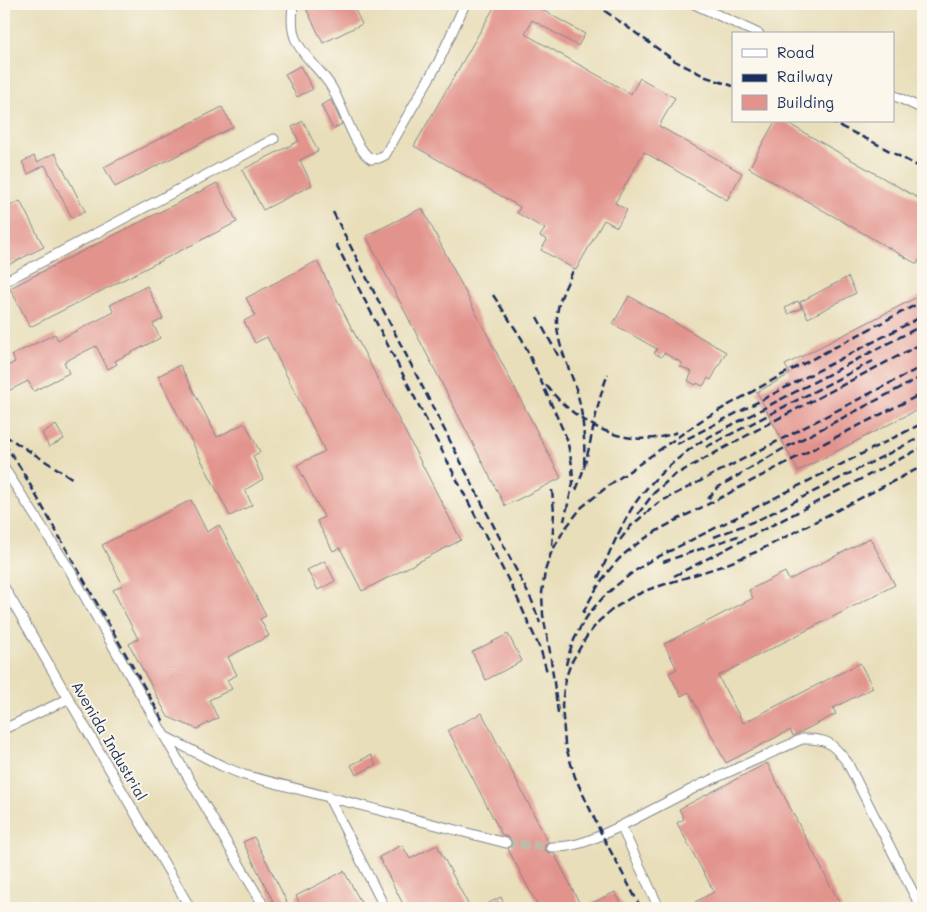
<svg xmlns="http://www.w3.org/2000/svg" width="927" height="912" font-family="Mali,sans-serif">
<rect width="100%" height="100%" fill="#fbf7ec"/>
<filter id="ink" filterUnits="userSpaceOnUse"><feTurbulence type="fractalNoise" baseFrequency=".02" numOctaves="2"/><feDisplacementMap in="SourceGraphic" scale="10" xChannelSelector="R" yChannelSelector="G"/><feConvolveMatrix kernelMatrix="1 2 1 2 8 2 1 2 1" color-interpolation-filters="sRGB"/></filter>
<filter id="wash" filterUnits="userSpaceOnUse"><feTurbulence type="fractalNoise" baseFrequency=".0096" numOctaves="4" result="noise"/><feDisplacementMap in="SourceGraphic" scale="20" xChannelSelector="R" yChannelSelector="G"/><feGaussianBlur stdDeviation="1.12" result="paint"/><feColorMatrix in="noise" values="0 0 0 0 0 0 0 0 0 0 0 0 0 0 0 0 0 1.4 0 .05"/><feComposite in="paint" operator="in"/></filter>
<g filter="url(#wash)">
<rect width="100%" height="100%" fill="#e8deba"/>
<g id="blocks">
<path fill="#e2938c" d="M304,4H352L362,24L323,43Z
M496,4H542L539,8L585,34L578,46L532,20L525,34L631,94L640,78L675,98L659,126L742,173L727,200L644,152L615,203L627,210L617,227L604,220L576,270L541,250L547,240L540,236L545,229L517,213L520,207L414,146Z
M300,66L313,89L297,97L285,74Z
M331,100L342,124L333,129L321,105Z
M222,107L233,127L115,187L104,167Z
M303,121L318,151L300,160L312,185L263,210L242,170L299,141L292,127Z
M775,121H784L923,201V253L917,264L749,168Z
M55,153L85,211L72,218L45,165L28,174L22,162L34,156L37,162Z
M217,183L237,222L30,327L10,288Z
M20,201L44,247L8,265L4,256V209Z
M422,208L561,478L505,506L366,236Z
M317,261L461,540L362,591L340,548L333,551L317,521L324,517L297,465L325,451L267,337L255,343L244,321L255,315L246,298Z
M848,277L856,293L808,318L800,302Z
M147,286L163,319L153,324L160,338L115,361L117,364L108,369L96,346L64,362L69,373L34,391L28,381L4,393V368L15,362L12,355L55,334L58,340L114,312L110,305Z
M923,294V407L798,471L757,392L790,374L785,365Z
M629,296L726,352L711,380L708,378L703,386L697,383L696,385L688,381L692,372L680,366L682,363L664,353L661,357L654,353L657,349L613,324Z
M798,301L802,308L788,314L785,308Z
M180,365L217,437L245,423L260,452L253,456L263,479L245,490L252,505L230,516L158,376Z
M56,425L64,439L49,447L42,433Z
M191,500L207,532L219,525L266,616L260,619L269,636L228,657L237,675L227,680L232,689L209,700L218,718L197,729L168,717L129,644L138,639L113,590L123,585L102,545Z
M870,538L895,585L718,676L743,723L860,663L873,688L833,708L836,714L793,736L790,730L726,763L689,692L681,696L669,673L677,669L664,644L753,598L749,590L785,572L789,580Z
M325,561L335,581L318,590L307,570Z
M508,634L522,661L486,680L472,652Z
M482,713L548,842L545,844V850L548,853H554L582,908L615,892L624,908H539L508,849L512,845V841L508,837L502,835L448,730Z
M371,755L376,765L356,775L351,765Z
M767,763L842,908H698L695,902L714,892L677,823L684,819L679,809Z
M254,837L287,902L276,907L243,842Z
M402,845L410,859L437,845L470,908H405L379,857Z
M344,871L364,908H302L296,896Z
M501,897L506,908H479Z"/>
</g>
</g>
<g filter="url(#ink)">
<use href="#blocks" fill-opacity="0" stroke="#82868c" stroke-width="1"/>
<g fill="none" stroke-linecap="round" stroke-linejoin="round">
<path stroke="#bfbba8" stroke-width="9" stroke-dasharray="9 4.5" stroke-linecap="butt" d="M506,843L551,847"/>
<g stroke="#82868c" stroke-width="11">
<path id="minor" d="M293,4C292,15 291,27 295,38C303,58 322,70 332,88C343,107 355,149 371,159L379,158L385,155L438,63L465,4
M694,4L759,34
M893,95L923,109
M4,282L274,139
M4,468L68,567L178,760L265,908
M4,587L190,908
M4,729L68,699
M164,736L222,766L244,775L506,843
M328,796L385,908
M621,826L702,784L802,739C827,738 832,743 847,762L921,908
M551,847C577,848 598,837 621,826L659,908"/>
</g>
<use href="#minor" stroke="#fff" stroke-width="9"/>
<path stroke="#1b2f5e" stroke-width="2.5" stroke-dasharray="8 4" stroke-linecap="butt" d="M595,4L675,61L706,77L733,86
M829,121L873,142L923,169
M333,212L532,601L540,623
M336,244L516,595L541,651L547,672
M573,271C566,286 557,302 557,318C556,346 570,367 577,392C584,417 585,443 584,469
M493,295L522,339L567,439L572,465L573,483L564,521
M537,317L559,357
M546,385C576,424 628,452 677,432
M4,435L75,480
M4,443L20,467L164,722
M677,444L923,316
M706,447L873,361
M552,490L554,512L552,547
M576,490C592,453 593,411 608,374
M708,499L717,488L781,450L923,376
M638,514L654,493L673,476L766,425L923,343
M714,537L760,519L923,436
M620,540L631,526L658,503L923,366
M663,562L738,536
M674,576L923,447
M598,578C609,554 619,530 632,508C649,481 677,458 703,440L923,325
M583,613C593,593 605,573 621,557C649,531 688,515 722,497C788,461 856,427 923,393
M566,665C577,616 608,589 648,562L923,423
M558,713L550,652L543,615L542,593L545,571L551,553L564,530L582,507L608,486L702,420L780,376L923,301
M641,908L602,835L575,777L565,744L562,705L565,680L571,663L587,636L599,621L613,609L632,597L650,589L722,566L756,552L923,466"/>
</g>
</g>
<g text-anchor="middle" stroke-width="4" stroke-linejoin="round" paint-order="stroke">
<g font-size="15" fill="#1b2f5e" stroke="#fbf7ec">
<text transform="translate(109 741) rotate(60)" y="5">Avenida Industrial</text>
</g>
</g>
<rect width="927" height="912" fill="none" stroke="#fbf7ec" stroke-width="20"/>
<rect x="732" y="32" width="162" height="90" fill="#fbf7ec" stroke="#a1a7b3"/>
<rect x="742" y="49" width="25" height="8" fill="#ffffff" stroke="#a1a7b3"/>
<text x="777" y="58" font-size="15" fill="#1b2f5e">Road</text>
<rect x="742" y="74" width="25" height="8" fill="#1b2f5e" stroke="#a1a7b3"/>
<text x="777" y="82" font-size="15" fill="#1b2f5e">Railway</text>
<rect x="742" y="95" width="25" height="15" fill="#e2938c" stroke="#a1a7b3"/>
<text x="777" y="108" font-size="15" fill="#1b2f5e">Building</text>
</svg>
